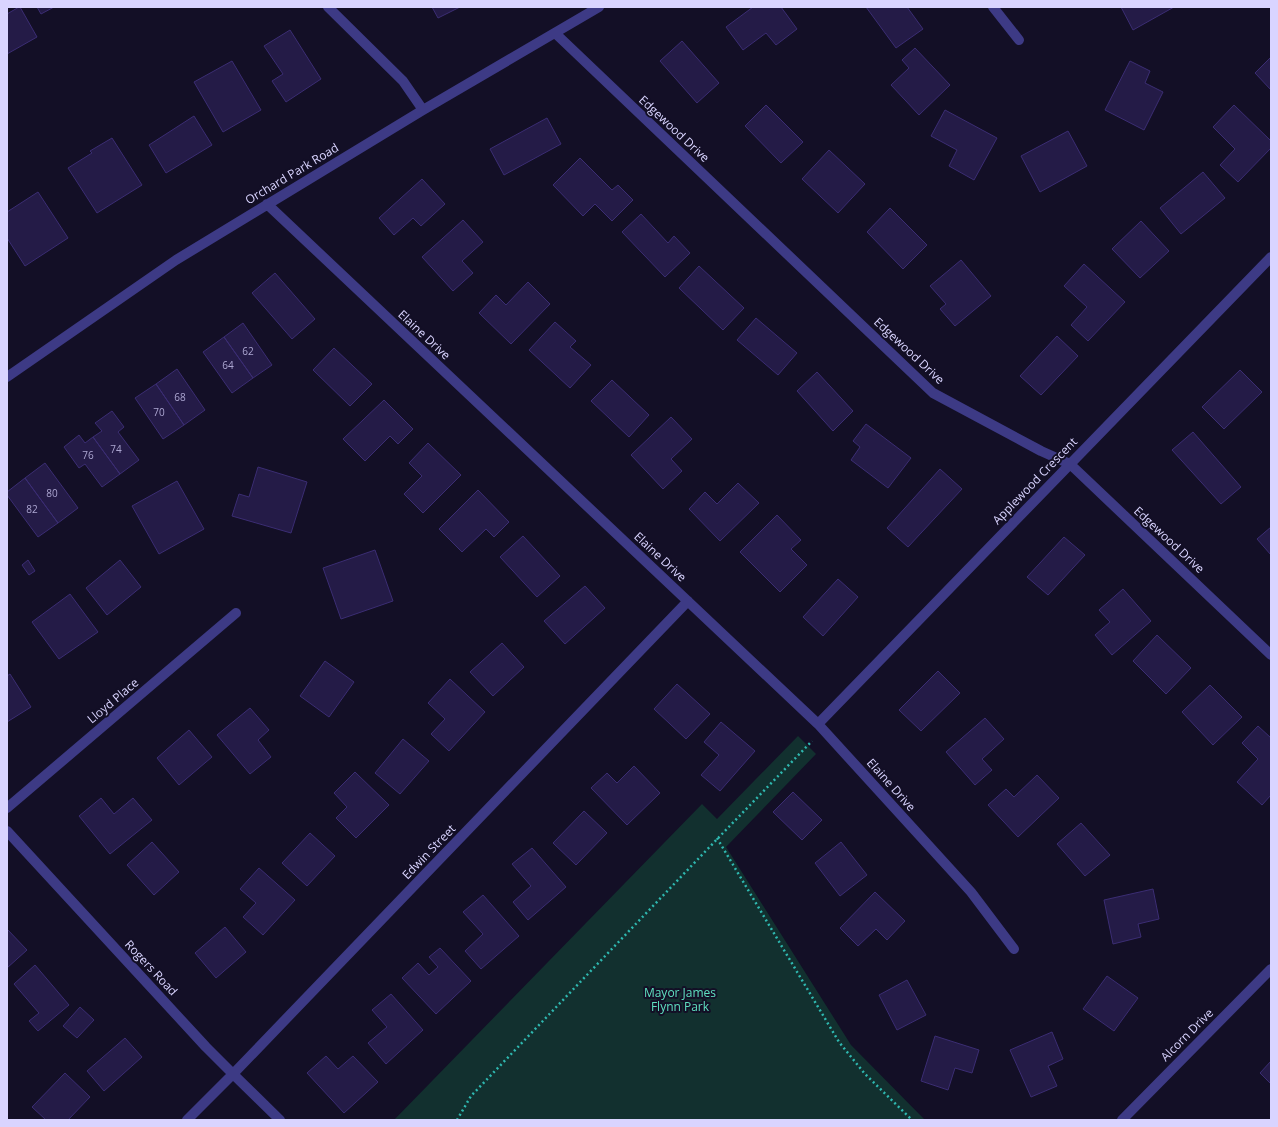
<svg xmlns="http://www.w3.org/2000/svg" width="1278" height="1127" font-family="'Open Sans',sans-serif">
<rect width="100%" height="100%" fill="#130f26"/>
<path fill="#12302f" d="M798,736L816,754L726,847L851,1045L925,1120H394L702,804L717,819Z"/>
<path fill="#241b47" stroke="#3b2d73" d="M19,7H20L37,37L7,54V14Z
M37,7H54L41,14Z
M432,7H460L438,18Z
M753,7H781L797,29L776,45L766,33L743,50L726,27Z
M866,7H907L923,29L896,48Z
M1121,7H1174L1133,30Z
M290,30L321,79L286,102L272,81L283,74L264,46Z
M682,41L719,83L697,103L660,61Z
M915,48L950,85L919,115L891,85L909,68L902,60Z
M1271,57V90L1255,73Z
M232,61L261,110L223,132L194,82Z
M1130,61L1150,71L1145,83L1163,92L1144,130L1105,110Z
M766,105L803,142L781,163L745,126Z
M1234,105L1271,141V148L1238,182L1220,165L1235,149L1213,127Z
M945,110L997,138L974,180L949,166L957,150L931,136Z
M194,116L212,145L166,173L149,145Z
M547,118L561,144L504,175L490,149Z
M1068,131L1087,166L1040,192L1021,156Z
M112,138L142,185L97,213L68,168L92,153L90,151Z
M829,150L865,184L838,213L802,179Z
M580,158L612,190L618,185L633,200L612,221L595,204L583,216L553,185Z
M1203,172L1225,198L1181,234L1160,208Z
M422,179L445,204L421,226L413,218L394,235L379,218Z
M38,192L68,238L25,266L7,238V212Z
M890,208L927,245L903,269L867,232Z
M641,214L668,243L674,236L690,253L665,277L622,232Z
M463,220L483,242L462,261L473,273L453,291L422,257Z
M1141,221L1169,251L1140,278L1112,249Z
M961,260L991,296L955,326L940,309L946,304L930,286Z
M1084,264L1125,302L1088,341L1071,325L1087,307L1064,286Z
M699,266L744,308L723,330L679,288Z
M275,273L315,319L292,339L252,293Z
M528,282L550,304L511,344L479,313L496,295L506,305Z
M756,318L797,353L778,375L737,340Z
M555,322L576,341L570,347L591,365L570,388L529,350Z
M243,323L272,365L253,378L224,337Z
M1057,336L1078,356L1041,395L1020,376Z
M224,337L253,378L232,393L203,352Z
M334,348L372,384L350,406L313,370Z
M177,369L205,410L184,425L156,384Z
M1240,370L1262,392L1224,429L1202,407Z
M817,372L853,411L833,431L797,391Z
M612,380L649,415L629,437L591,401Z
M156,384L184,425L163,439L135,398Z
M384,400L413,429L398,444L390,436L365,461L343,439Z
M112,411L124,427L118,432L139,460L120,474L93,437L102,431L95,423Z
M671,417L692,439L671,459L682,471L663,489L631,455Z
M866,424L911,458L888,488L851,460L860,447L853,441Z
M1193,432L1241,487L1221,504L1172,450Z
M79,435L85,443L93,437L120,474L102,487L85,464L79,468L64,447Z
M428,443L461,475L423,513L404,494L422,476L409,463Z
M45,463L78,508L58,523L25,478Z
M258,467L307,482L291,533L232,516L239,494L249,497Z
M940,469L962,489L908,547L887,528Z
M25,478L58,523L38,537L7,495V492Z
M177,481L204,529L159,554L132,506Z
M738,483L759,503L720,541L689,509L705,492L717,504Z
M478,490L509,522L494,537L486,529L462,552L439,529Z
M777,515L801,540L791,549L807,565L780,592L740,552Z
M1271,527V555L1257,539Z
M523,536L560,576L537,597L500,557Z
M1064,537L1085,555L1048,595L1027,577Z
M375,550L393,601L341,619L323,568Z
M28,560L35,571L29,575L22,565Z
M120,560L141,587L107,615L86,588Z
M838,579L858,597L823,636L803,617Z
M585,586L605,608L565,644L544,621Z
M1123,589L1151,621L1112,655L1095,635L1110,622L1099,610Z
M70,594L98,632L59,659L32,622Z
M1157,635L1191,668L1166,694L1133,661Z
M502,643L524,667L493,696L470,672Z
M325,661L354,682L329,717L300,696Z
M938,671L960,693L921,731L899,710Z
M10,674L31,707L7,722V676Z
M450,679L485,712L449,751L431,734L445,719L428,703Z
M677,684L710,714L686,739L654,709Z
M1210,685L1242,717L1213,745L1182,712Z
M250,708L269,730L258,740L271,757L250,774L217,735Z
M985,718L1004,739L982,759L992,770L975,785L946,752Z
M721,722L755,751L720,791L701,775L719,755L704,742Z
M1258,726L1271,738V795L1262,805L1237,782L1258,759L1242,743Z
M189,730L212,757L179,785L157,758Z
M403,739L429,761L400,794L375,773Z
M634,766L660,793L627,825L591,788L607,773L617,783Z
M355,772L389,805L356,838L336,818L347,807L334,793Z
M1037,775L1059,798L1018,837L988,805L1006,789L1014,797Z
M793,792L822,820L802,840L773,812Z
M101,798L114,814L133,798L152,820L110,854L79,816Z
M584,811L607,833L576,865L553,843Z
M1081,823L1110,855L1085,876L1057,844Z
M310,833L335,856L307,886L282,863Z
M152,842L179,872L154,895L127,865Z
M841,842L867,875L840,896L815,863Z
M532,848L566,887L528,920L513,902L531,886L512,864Z
M259,868L295,900L263,935L243,917L256,903L240,889Z
M1153,889L1159,919L1138,924L1141,937L1113,944L1104,900Z
M875,892L905,921L887,940L876,929L858,946L840,928Z
M483,895L519,936L481,969L465,951L483,934L463,912Z
M225,927L246,952L216,978L195,953Z
M7,929L27,950L7,968Z
M440,948L471,981L436,1014L402,978L418,963L429,975L438,967L429,957Z
M35,965L69,1005L38,1031L29,1021L39,1013L14,984Z
M1107,976L1138,998L1114,1031L1083,1009Z
M907,980L926,1015L897,1030L879,995Z
M391,994L423,1030L386,1064L368,1043L387,1027L372,1010Z
M80,1007L94,1020L77,1038L63,1026Z
M1052,1032L1063,1059L1048,1066L1057,1086L1031,1097L1010,1050Z
M935,1036L979,1050L972,1073L955,1068L948,1090L921,1081Z
M125,1038L142,1057L104,1091L87,1071Z
M326,1056L338,1069L353,1056L378,1082L344,1113L307,1073Z
M1271,1061V1084L1260,1073Z
M65,1073L90,1097L68,1120H46L32,1107Z"/>
<g fill="none" stroke-linecap="round" stroke-linejoin="round">
<path stroke="#2fb8b0" stroke-width="2.5" stroke-dasharray="2 3" stroke-linecap="butt" d="M717,838L839,1042L865,1074L912,1120
M457,1120L471,1096L722,834L812,741"/>
<path stroke="#3d3a85" stroke-width="10" d="M328,7L403,81L423,110
M993,7L1019,40
M555,33L933,393L1041,451L1070,464L1271,655
M267,204L818,724L971,892L1014,949
M7,377L176,260L423,110L599,7
M818,724L1271,257
M7,808L236,613
M7,831L206,1047L233,1074L280,1120
M187,1120L233,1074L688,601
M1122,1120L1271,969"/>
</g>
<g text-anchor="middle" stroke-width="4" stroke-linejoin="round" paint-order="stroke">
<g font-size="10" fill="#aca6d1">
<text x="248" y="355">62</text>
<text x="228" y="369">64</text>
<text x="180" y="401">68</text>
<text x="159" y="416">70</text>
<text x="116" y="453">74</text>
<text x="88" y="459">76</text>
<text x="52" y="497">80</text>
<text x="32" y="513">82</text>
</g>
<g font-size="12" fill="#d9d4ff" stroke="#130f26">
<text transform="translate(674 129) rotate(43)" y="4">Edgewood Drive</text>
<text transform="translate(292 174) rotate(-31)" y="4">Orchard Park Road</text>
<text transform="translate(424 335) rotate(43)" y="4">Elaine Drive</text>
<text transform="translate(909 351) rotate(43)" y="4">Edgewood Drive</text>
<text transform="translate(1035 481) rotate(-46)" y="4">Applewood Crescent</text>
<text transform="translate(1169 540) rotate(43)" y="4">Edgewood Drive</text>
<text transform="translate(660 557) rotate(43)" y="4">Elaine Drive</text>
<text transform="translate(113 701) rotate(-40)" y="4">Lloyd Place</text>
<text transform="translate(891 785) rotate(48)" y="4">Elaine Drive</text>
<text transform="translate(429 852) rotate(-46)" y="4">Edwin Street</text>
<text transform="translate(151 968) rotate(47)" y="4">Rogers Road</text>
<text transform="translate(1187 1035) rotate(-45)" y="4">Alcorn Drive</text>
</g>
<g font-size="12" fill="#5fe0c0" stroke="#130f26">
<text x="680" y="997">Mayor James<tspan x="680" dy="14">Flynn Park</tspan></text>
</g>
</g>
<rect width="1278" height="1127" fill="none" stroke="#d9d4ff" stroke-width="16"/>
</svg>
